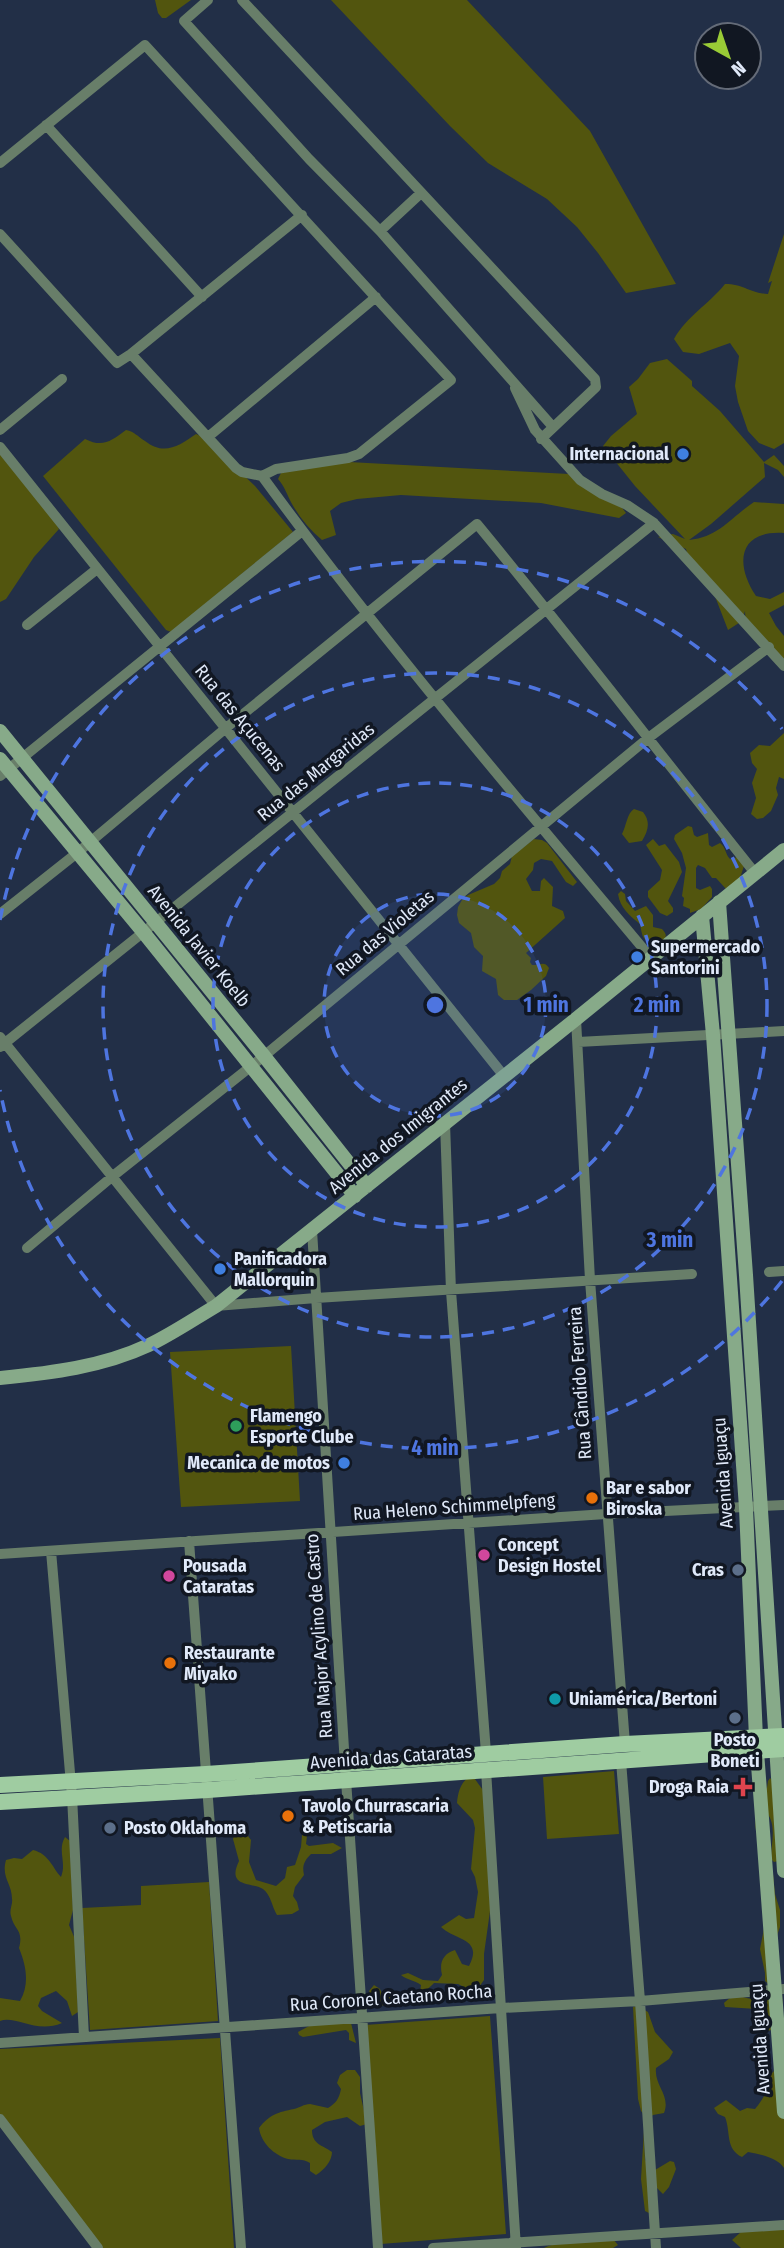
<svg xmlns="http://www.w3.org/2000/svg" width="784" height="2248" font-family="'Fira Sans Condensed',sans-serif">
<rect width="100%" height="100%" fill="#222f47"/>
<path fill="#52550e" d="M155,0H191L166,18H162L158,13Z
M331,0H467L590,131L676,284L626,293L598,253L577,227L547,199L488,163L450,126Z
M784,234V443L774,449L759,443L748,431L738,402L735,386L739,356L730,343L699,354L683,352L674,339C686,317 709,304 725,284C744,284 749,293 768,294L772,281L768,283Z
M667,359L692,381V386L720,411L764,462L774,455L784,466V477L778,470L764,463L765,477L711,524L689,540C719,537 730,518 754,502L784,504V533C739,530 734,563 756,596L770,599L784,592V605L769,613L776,626L784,636V671L779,661L746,627L745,611L742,621L728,630L711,586L690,564L686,549L658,537L673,534L685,539L635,486L603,446L611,436L637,414L629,387L638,379L650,363Z
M126,430C135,432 137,436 145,441C164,456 179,446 196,434L203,437L255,486L293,532L171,632L166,630L43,476L85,439C103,448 111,441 126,430Z
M0,454L55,522L59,529L34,557L6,599L0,602Z
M349,462L569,474L620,505L626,513L619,518L541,503L401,495L357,499L341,503L330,511L336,535L322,540C310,530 300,518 292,504C287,495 285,487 278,479L282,471Z
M784,733V779L779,777L776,788L778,795L771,811L763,818L757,819L751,814L756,798L752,783L757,769L752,763L750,753L759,745L770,746Z
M634,809L643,812C651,822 648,831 642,841L629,843L622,834C626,827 627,813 634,809Z
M688,826L692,827L694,835L697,837L708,833L709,845L712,847L720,843C726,847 725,854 730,859L738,857L744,866L739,881L726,889L716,878H712L705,868L698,865L696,868V888L700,890L710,886L712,889V897L701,909L690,913V909L683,906L684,898L682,896L686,868L682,853L674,839L675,835Z
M534,839L542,840L547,843L577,882L573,886L566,882L552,861L541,859L534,863L533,870L526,879L532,891H540L541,881L544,878L553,887L552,906L563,911L565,918L526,953L531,958L530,962L532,965C539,966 544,960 549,968L546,976L531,990L517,1000H504L498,995L496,979L482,971L483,956L474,947L471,933L459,923L457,915L458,907L462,900L468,895L494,884L500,878L502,871L510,864L512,856Z
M653,839L659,846L665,844L679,862L682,872L668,901L673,908V912L667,916L660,913L648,897V891L660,880L662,870L646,845Z
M621,891L625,894L626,901L635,911L646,906L653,915V927L662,929C669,936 665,939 660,945C643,940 643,941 640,924C630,916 620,908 618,894Z
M291,1346L300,1501L181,1507L170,1352Z
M614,1771L619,1834L547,1839L543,1777Z
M472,1775L485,1793L491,1904L484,1954V1980L479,1987L472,1991L458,1984L434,1983C420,1998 398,2004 378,2006L372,2000L369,1991L374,1985L380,1989L383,1996L402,1999L408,1995L420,1992L421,1985C414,1980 407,1980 401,1975L408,1973L423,1980L438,1981L442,1975C439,1962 443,1954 455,1950L462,1964L469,1966C484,1938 454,1940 441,1927L459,1915L466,1919L474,1918L478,1892L475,1877L471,1869L475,1828L473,1820L457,1803C458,1791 461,1781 472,1775Z
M770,1778L773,1781L778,1861L774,1862L771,1859C771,1844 777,1826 767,1813V1860L773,1874L775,1894L780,1910V1927L775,1941L771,1986L765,1981V1973L760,1949L767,1913L758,1836C751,1822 760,1804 764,1790L767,1788L768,1781Z
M242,1828L251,1840L249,1862L256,1880L276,1886L285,1878L287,1867L295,1865L301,1847L302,1835L305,1833L307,1836L306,1844L309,1846L333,1843L342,1848L331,1854H311C304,1861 302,1866 304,1875L295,1887L293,1896L297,1902L299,1910L292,1914L277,1915C272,1907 271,1895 263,1889C252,1882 226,1888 239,1861L233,1839L235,1832Z
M65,1837L70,1841L73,1910L69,1925L75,1939L78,2012L72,2016L67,2001L56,1991L41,1998L38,2006L42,2011L62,2023C36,2034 15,2015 0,2021V1998L20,2001C30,1984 26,1965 19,1948C24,1930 14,1930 11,1916C9,1910 13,1904 12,1899C12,1883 1,1878 6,1860L14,1858L22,1859L33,1850C49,1854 52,1867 61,1877C67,1862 57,1851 65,1837Z
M209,1882L218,2021L90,2030L82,1908L141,1905V1886Z
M782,1994L784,2037L770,2019L771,2030L768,2031L764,2029L769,2021L768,2013L757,2009L725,2007L724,2003C737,1991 737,1997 752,1999C762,2001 773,1997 782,1994Z
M637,2006L648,2012L655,2032L673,2052L669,2059L656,2068C654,2086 671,2095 664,2113L653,2115L648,2119L641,2111L638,2099L633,2007Z
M490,2016L506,2234L381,2244L365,2025Z
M351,2023L356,2043L349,2040V2033L346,2030L303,2037L299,2035L298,2032L311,2025Z
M220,2038L234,2248H101L0,2117V2049Z
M347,2070H355L360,2077V2093L367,2124L360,2126L347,2117L325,2122L312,2130C312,2144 322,2145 332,2152C332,2161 324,2170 316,2175L310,2171V2163C302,2158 297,2161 288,2159C274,2155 261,2143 259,2128C269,2115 278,2112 294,2109C299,2108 304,2104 310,2104C316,2105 322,2107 328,2108C336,2103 339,2099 341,2089L337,2083L340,2075Z
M775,2070L784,2102V2168C778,2158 760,2154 748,2152L742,2157C725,2149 731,2132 725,2117L718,2114L714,2108L726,2100L740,2111L747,2108L755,2109C763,2100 770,2087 770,2075Z
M644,2130L645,2160L655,2170L670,2161L674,2162L676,2169L669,2187L663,2194L657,2188L649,2213L645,2211L641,2179Z
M784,2229V2248H741L732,2240L742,2231Z
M613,2239L618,2245L613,2248H544C564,2238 591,2244 613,2239Z"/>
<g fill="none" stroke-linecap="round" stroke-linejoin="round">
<path stroke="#687e69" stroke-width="10" d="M208,0L184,21L309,159L380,231L553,427
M242,0L595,379L596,387L541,439
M46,125L202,297
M0,163L145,45L451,380L359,454L348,458L276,469L262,476
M380,231L421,193
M0,234L117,363L131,354L302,215
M131,354L236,468L242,472L262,476C384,643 519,800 651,958
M515,388L535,430L580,480L602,494L627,505L654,523L784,666
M0,430L62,379
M208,437L376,297
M0,447L504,1076
M27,625L97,569
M0,776L302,531
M0,914L77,853L226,728L477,524C572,639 662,757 755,873
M576,1019L590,1280L625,1744
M0,1037L216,1306L316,1298L692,1274
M578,1042L784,1031
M0,1047L654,523
M445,1123L451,1291L486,1753
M312,1230L345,1765L378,2248
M27,1248L113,1176L264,1056L647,739L769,647
M769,1272L784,1271
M189,1541L241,2248
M51,1551L72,1796L84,2037
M0,1554L606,1514L784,1505
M621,1761L640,2001L656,2248
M486,1770L516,2248
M0,2043L501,2008L640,2001L784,1989
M0,2119L98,2248
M433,2248L784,2225"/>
<path stroke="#87aa89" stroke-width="14" d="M0,731L264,1056L367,1186
M0,759L144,933L355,1196
M719,902L746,1275L784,1871
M702,916L713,1035L746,1508L756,1738L784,2112
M0,1378C51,1373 102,1367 149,1345C172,1334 194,1319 216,1306L576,1019L784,850"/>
<path stroke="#9fcca1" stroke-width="16" d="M0,1785L206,1774L625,1744L784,1736
M0,1802L208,1790L784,1749"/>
</g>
<circle cx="435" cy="1005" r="111" fill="#4e75e0" fill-opacity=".12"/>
<g fill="none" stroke="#4e75e0" stroke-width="3.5" stroke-dasharray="12 9">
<circle cx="435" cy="1005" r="111"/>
<circle cx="435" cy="1005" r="222"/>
<circle cx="435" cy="1005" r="332"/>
<path d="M782 1281A443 443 0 0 1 0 1090M0 920A443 443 0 0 1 782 729"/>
</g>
<g fill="#3f7fe0" stroke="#111722" stroke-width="2.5">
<circle cx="683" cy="454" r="7"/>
<circle cx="637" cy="957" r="7"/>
<circle cx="220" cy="1269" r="7"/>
<circle cx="344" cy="1463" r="7"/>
</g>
<circle fill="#2e9e5b" stroke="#111722" stroke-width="2.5" cx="236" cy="1426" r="7"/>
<g fill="#e8710a" stroke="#111722" stroke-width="2.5">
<circle cx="592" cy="1498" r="7"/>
<circle cx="170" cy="1663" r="7"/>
<circle cx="288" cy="1816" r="7"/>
</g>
<g fill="#d1479c" stroke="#111722" stroke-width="2.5">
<circle cx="484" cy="1555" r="7"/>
<circle cx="169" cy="1576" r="7"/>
</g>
<g fill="#5c6f8a" stroke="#111722" stroke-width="2.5">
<circle cx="738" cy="1570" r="7"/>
<circle cx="735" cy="1718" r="7"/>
<circle cx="110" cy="1828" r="7"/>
</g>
<circle fill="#0f9aa8" stroke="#111722" stroke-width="2.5" cx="555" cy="1699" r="7"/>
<path fill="#e0444e" stroke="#111722" stroke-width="2.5" d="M739.5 1776.5h7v7h7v7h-7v7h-7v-7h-7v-7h7z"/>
<g text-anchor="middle" stroke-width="7" stroke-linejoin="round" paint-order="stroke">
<g font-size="18" font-weight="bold" fill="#e0e9f9" stroke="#111722" text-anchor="start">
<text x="669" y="460" text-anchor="end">Internacional</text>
<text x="651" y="953">Supermercado<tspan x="651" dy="21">Santorini</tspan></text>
<text x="234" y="1265">Panificadora<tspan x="234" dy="21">Mallorquin</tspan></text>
<text x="250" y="1422">Flamengo<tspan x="250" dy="21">Esporte Clube</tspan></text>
<text x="330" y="1469" text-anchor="end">Mecanica de motos</text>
<text x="606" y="1494">Bar e sabor<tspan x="606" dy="21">Biroska</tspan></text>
<text x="498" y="1551">Concept<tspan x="498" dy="21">Design Hostel</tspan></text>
<text x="183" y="1572">Pousada<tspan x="183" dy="21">Cataratas</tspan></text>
<text x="724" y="1576" text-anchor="end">Cras</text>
<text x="184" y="1659">Restaurante<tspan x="184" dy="21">Miyako</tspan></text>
<text x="569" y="1705">Uniamérica/Bertoni</text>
<text x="735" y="1746" text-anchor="middle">Posto<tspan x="735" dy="21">Boneti</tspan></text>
<text x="729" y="1793" text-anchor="end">Droga Raia</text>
<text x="302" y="1812">Tavolo Churrascaria<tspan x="302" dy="21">&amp; Petiscaria</tspan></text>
<text x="124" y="1834">Posto Oklahoma</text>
</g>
<g font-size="18" fill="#e0e9f9" stroke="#111722">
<text transform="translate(240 718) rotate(51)" y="6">Rua das Açucenas</text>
<text transform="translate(316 772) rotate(-39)" y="6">Rua das Margaridas</text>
<text transform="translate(385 933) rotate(-40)" y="6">Rua das Violetas</text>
<text transform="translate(199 946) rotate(51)" y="6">Avenida Javier Koelb</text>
<text transform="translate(398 1136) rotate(-39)" y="6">Avenida dos Imigrantes</text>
<text transform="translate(580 1383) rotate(-94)" y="6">Rua Cândido Ferreira</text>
<text transform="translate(723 1473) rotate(-94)" y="6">Avenida Iguaçu</text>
<text transform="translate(454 1507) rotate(-4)" y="6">Rua Heleno Schimmelpfeng</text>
<text transform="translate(319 1636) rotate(-94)" y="6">Rua Major Acylino de Castro</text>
<text transform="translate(391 1757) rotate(-4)" y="6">Avenida das Cataratas</text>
<text transform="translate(391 1998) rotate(-4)" y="6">Rua Coronel Caetano Rocha</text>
<text transform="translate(760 2039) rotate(-94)" y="6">Avenida Iguaçu</text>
</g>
</g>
<circle cx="435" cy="1005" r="10" fill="#4e75e0" stroke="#111722" stroke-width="3.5"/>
<g font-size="21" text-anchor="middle" font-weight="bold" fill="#4e75e0" stroke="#111722" stroke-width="7" stroke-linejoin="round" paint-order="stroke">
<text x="546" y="1012">1 min</text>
<text x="657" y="1012">2 min</text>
<text x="670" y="1247">3 min</text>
<text x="435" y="1455">4 min</text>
</g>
<g transform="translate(728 56) rotate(140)"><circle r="33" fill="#111722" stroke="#646b78" stroke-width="2"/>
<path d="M0-5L12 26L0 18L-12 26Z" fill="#99cb36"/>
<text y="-10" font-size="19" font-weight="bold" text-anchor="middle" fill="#e0e9f9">N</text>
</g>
</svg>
